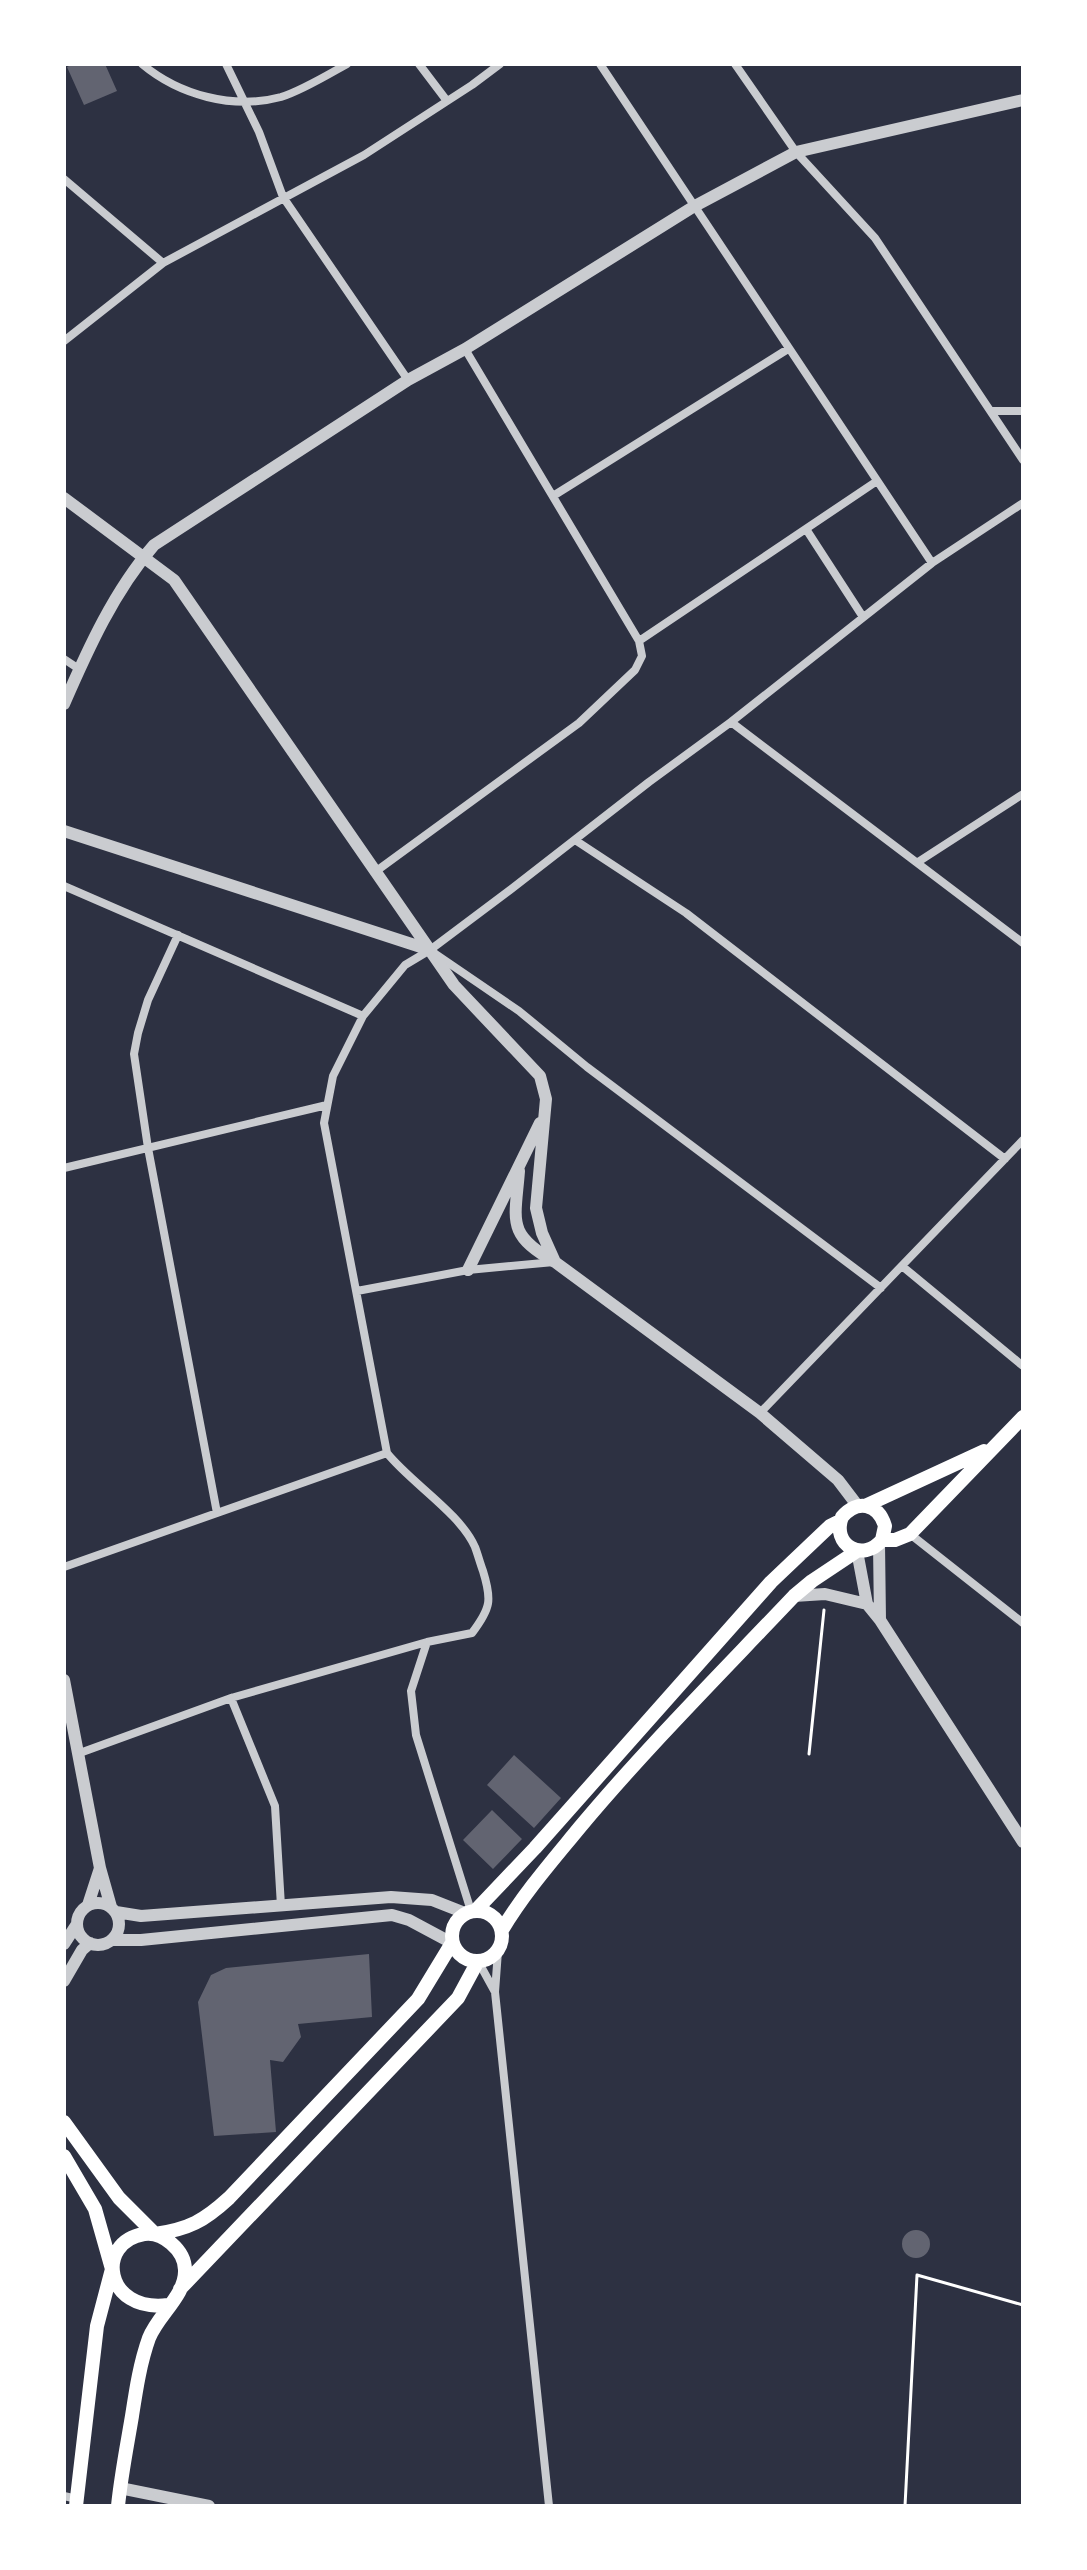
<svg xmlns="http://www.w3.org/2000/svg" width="1087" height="2570" font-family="Barlow,sans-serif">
<rect width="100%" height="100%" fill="#2d3142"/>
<path fill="#626471" d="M73,64H105L117,91L84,105L67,67Z
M514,1755L561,1798L534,1828L487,1785Z
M492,1810L522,1839L493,1869L463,1840Z
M369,1954L372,2017L298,2024L301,2037L283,2062L270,2060L276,2132L214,2136L198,2002L211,1975L226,1968Z
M902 2244a14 14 0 1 1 28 0a14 14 0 1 1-28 0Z"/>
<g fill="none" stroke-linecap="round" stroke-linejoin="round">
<path stroke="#fff" stroke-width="3" d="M809,1754L824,1610
M905,2506L917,2275L1023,2305"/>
<path stroke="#caccd0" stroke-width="8" d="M142,64C179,95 233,110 281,97C301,91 329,74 347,64
M226,64L259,132L283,197L408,380
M419,64L447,101
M600,64L932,563
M735,64L796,152L875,238L1023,460
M64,179L163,263
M64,341L163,263L364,155L472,85L500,64
M991,411H1023
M553,496L788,349
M806,529L863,617
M639,641L877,481
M64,659L79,669
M731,722L1023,943
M575,840L686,913L1005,1159
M918,862L1023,794
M375,872L579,723L635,670L642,656L639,641L465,349
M64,886L363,1016
M178,935L148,1000L138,1033L134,1054L148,1148L217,1513
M437,955L519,1011L587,1067L881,1288
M64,1168L327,1105
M902,1266L1023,1366
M357,1291L468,1270L554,1262
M760,1413L1023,1140
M910,1534L1023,1623
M64,1567L387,1453
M231,1698L275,1806L281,1906
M77,1754L231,1698L427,1642
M471,1911L416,1735L411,1691L427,1642L472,1633C491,1608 492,1600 483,1571C480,1563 478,1555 475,1547C460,1513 411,1483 387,1453L324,1123L333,1076L363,1016L405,965L430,950L510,890L649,782L731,722L932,563L1023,503
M478,1961L495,1992L498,1951
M495,1992L549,2506
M64,2496L77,2499"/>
<path stroke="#caccd0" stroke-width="12" d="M64,498L174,580L454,985L540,1076L546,1099L536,1208L542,1233L555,1262C506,1234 515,1222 519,1171
M64,704C88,649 114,591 154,545L408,380L465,349L693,207L796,152L1023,100
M64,831L430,950
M555,1262L760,1413L838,1480L857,1505
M468,1270L540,1123
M857,1551L867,1604L880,1620L879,1544
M794,1596L825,1594L867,1604
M880,1620L1023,1842
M64,1680L100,1868
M77 1924a21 21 0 1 1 42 0a21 21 0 1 1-42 0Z
M88,1905L100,1868L111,1907
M116,1912L141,1916L391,1897L432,1900L465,1913
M112,1940H141L392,1915L409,1920L452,1943
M64,1944L77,1924
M64,1981L82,1950L90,1943
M120,2488L209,2506"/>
<path stroke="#fff" stroke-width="14" d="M867,1505L984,1451
M882,1540L885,1526C878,1503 857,1499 842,1517C831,1545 863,1563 882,1540H895L910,1534L1023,1417
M476,1910L535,1848L771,1582L830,1526L840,1521
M452 1936a25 25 0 1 1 50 0a25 25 0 1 1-50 0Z
M502,1930C524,1893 553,1860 580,1827C647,1747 722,1672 794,1596L812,1581L857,1551
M64,2122L119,2198L155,2234C189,2229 204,2221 229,2198L418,1999L452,1943
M64,2156L95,2209L112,2269L97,2326L76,2506
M180,2289L458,1998L478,1961
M118,2506C121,2476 127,2446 132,2416C136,2390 140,2363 149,2338C158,2315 186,2295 185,2270C185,2250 162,2231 144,2234C95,2242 104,2313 168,2305"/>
</g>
<rect width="1087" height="2570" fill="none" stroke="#ffffff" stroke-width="132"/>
</svg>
